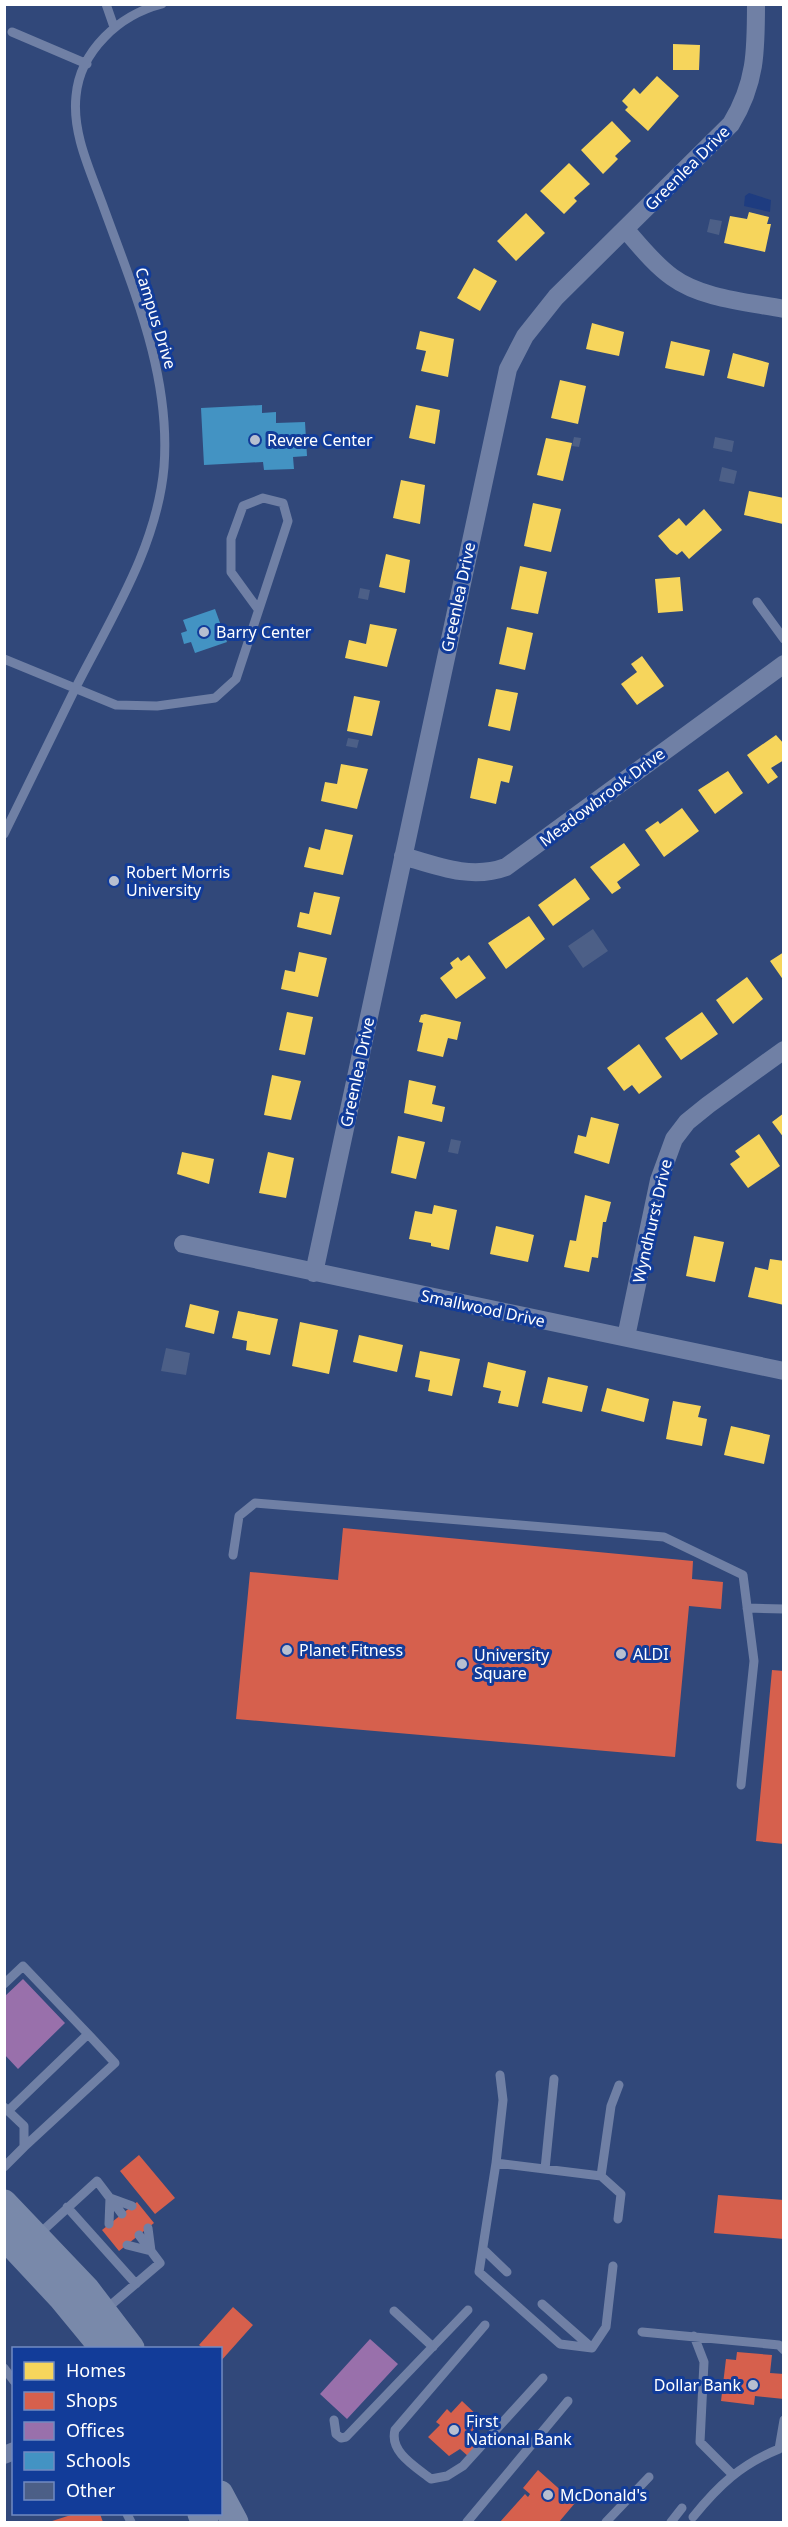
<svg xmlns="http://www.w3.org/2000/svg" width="788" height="2527" font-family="'Noto Sans',sans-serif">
<rect width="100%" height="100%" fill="#31487a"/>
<path fill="#1e3c80" d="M749,193L771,200L770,212L744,206L745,196Z"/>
<path fill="#f6d55c" d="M673,44L700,45L699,70H673Z
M657,76L679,96L648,131L625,110L628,107L622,101L634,88L640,94Z
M612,121L631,141L615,156L618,159L603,174L581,150Z
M569,163L590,184L574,198L577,201L564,214L540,191Z
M749,212L769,217L767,224H771L765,252L724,243L730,216L747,219Z
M526,213L545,233L516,261L497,241Z
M474,268L497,281L480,311L457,298Z
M592,323L624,332L619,356L586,349Z
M420,331L454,339L448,377L421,371L426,351L416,349Z
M671,341L710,350L704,376L665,368Z
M733,353L769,363L764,387L727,378Z
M560,380L586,386L578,424L551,418Z
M416,405L440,410L435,444L409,438Z
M546,438L572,443L563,481L537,475Z
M401,480L425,485L420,524L393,518Z
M749,491L784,498L783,524L744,515Z
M533,503L561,509L551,552L524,546Z
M704,509L722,530L689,559L682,551L677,555L670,550L658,536L679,518L686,526Z
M386,554L410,560L405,593L379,587Z
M520,566L547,572L538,614L511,609Z
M680,577L683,611L658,613L655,579Z
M370,624L397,629L387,667L345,658L349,640L366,644Z
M507,627L533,633L525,670L499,664Z
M642,656L664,686L637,705L621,684L637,672L631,664Z
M496,689L518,693L510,731L488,726Z
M354,696L380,701L372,736L347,731Z
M776,735L784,744V760L771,768L778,777L768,784L747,755Z
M478,758L513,766L509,783L501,781L496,804L470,798Z
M341,764L368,769L357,809L321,801L325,782L337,784Z
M728,771L743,793L715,814L698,790Z
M682,808L699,831L664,857L645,830L658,821L660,824Z
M325,829L353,835L343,875L304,867L309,847L320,850Z
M624,843L640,865L617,882L621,888L612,894L590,867Z
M575,878L590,899L553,926L538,905Z
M314,892L340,897L331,935L297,927L300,912L309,914Z
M529,916L545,939L506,969L488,943Z
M299,952L327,958L318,997L281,989L285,970L295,972Z
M784,952V981L770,961Z
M469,955L486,978L456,999L440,978L453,968L450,963L458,957L461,961Z
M747,977L763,999L733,1024L716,1000Z
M287,1012L313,1017L305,1055L279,1050Z
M702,1012L718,1034L681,1060L665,1038Z
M425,1014L461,1022L457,1040L448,1038L443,1057L417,1051L423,1023L419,1022L421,1015Z
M639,1044L662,1077L639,1094L632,1085L624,1091L607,1068Z
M272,1075L301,1081L291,1120L264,1115Z
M409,1080L436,1086L432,1104L445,1107L442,1122L404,1113Z
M784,1113V1138L772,1122Z
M591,1117L619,1124L609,1164L574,1153L578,1135L586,1137Z
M759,1134L780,1166L748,1188L730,1164L740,1157L735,1151Z
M398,1136L425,1142L416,1179L391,1173Z
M182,1152L214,1159L209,1184L177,1174Z
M268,1152L294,1158L286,1198L259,1193Z
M585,1195L611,1202L606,1222H603L598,1258L592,1257L589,1272L564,1267L570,1240L576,1241Z
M434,1205L457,1210L449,1250L431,1246V1243L409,1239L415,1211L432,1214Z
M496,1226L534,1235L528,1262L490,1254Z
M694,1236L724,1242L715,1282L686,1276Z
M770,1259L784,1261V1305L748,1297L755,1267L768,1270Z
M190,1304L219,1311L214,1334L185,1327Z
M238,1311L278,1319L270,1355L246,1350L247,1341L232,1338Z
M300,1322L338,1330L329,1374L292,1366Z
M359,1335L403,1345L397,1372L353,1362Z
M420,1351L460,1359L452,1396L428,1391L430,1380L415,1377Z
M488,1362L526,1371L518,1407L498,1403L501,1391L483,1387Z
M548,1377L588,1386L582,1412L542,1403Z
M607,1388L649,1399L644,1422L601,1411Z
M673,1401L701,1406L698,1417L707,1419L702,1446L666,1439Z
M731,1426L770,1435L764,1464L724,1455Z"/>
<path fill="#d6604d" d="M343,1528L693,1561L692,1579L723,1582L721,1609L689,1606L675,1757L236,1719L250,1572L338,1580Z
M772,1670L784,1671V1844L756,1841Z
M139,2155L175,2198L155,2214L120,2171Z
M718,2195L784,2200V2239L714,2233Z
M137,2202L154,2223L119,2251L102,2230Z
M233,2307L253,2325L220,2362V2348H203L199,2345Z
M737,2352L772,2355L770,2373L784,2374V2399L755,2396L754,2405L721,2401L726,2359L736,2360Z
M462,2401L482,2420L468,2436L479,2446L469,2457L460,2449L449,2456L428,2437L440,2425L436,2422L447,2409L451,2413Z
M538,2470L575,2503L559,2522H500L525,2494L528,2497L530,2494L523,2488Z
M74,2514H100L103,2522H49Z"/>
<path fill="#9970ab" d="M23,1979L65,2023L18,2069L4,2054V1997Z
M370,2339L398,2364L347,2419L320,2394Z"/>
<path fill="#4393c3" d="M262,405V413L276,412V423L305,422L307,456L293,457L294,469L264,470L263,462L204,465L201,408Z
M215,609L227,642L195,653L191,642L184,644L181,633L187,631L183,620Z"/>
<path fill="#4c5f87" d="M710,219L722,221L719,235L707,232Z
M574,437L581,438L579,447L572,446Z
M715,437L734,441L732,452L713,448Z
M722,467L737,471L734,484L719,481Z
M360,588L370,590L368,600L358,598Z
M348,738L359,740L357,748L346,746Z
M593,929L608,951L583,968L568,946Z
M451,1139L461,1141L458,1154L448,1152Z
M166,1348L190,1353L186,1375L161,1371Z"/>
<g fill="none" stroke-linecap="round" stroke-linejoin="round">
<path stroke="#7080a5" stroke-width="9" d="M106,4L114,27
M12,32L87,64
M757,602L784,639
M4,659L116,705L157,706L215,698L236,679L288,521L283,503L263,498L243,506L231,539V572L258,609
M4,834C28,786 51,737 75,689C111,618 157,547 164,467C171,374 133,289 102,203C90,170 72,133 76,96C80,51 119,15 162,4
M233,1555L239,1516L255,1503L664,1537L743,1575L754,1661L741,1785
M747,1608L784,1609
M4,1984L23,1966L88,2034
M500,2075L503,2100L496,2163L601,2176L611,2106L619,2085
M4,2107L24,2126V2147L4,2167
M8,2111L88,2034L115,2063L24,2147
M496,2163L479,2272L560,2344L592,2348L606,2327L613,2266
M545,2169L554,2079
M601,2176L621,2194L618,2219
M67,2207L136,2284
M109,2224L110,2198L132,2206
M38,2235L97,2181L122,2214
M127,2245L151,2251L148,2228
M483,2249L507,2272
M542,2304L592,2348
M105,2310L160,2263L139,2235
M394,2311L433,2347
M485,2325L395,2430C389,2452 416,2467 431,2479L447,2476L463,2466L543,2378
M642,2332L779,2345L784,2350
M694,2336L704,2362L700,2442L732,2474
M4,2368L14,2381
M334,2420L336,2434L341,2438L346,2437L468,2310
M127,2514L131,2522
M693,2517C718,2486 741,2464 779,2449L784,2420
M467,2522L568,2401
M606,2522L649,2477
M671,2522L682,2508"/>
<path stroke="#7080a5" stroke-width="18" d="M626,230C640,246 654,264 672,277C702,299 748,302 784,309
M403,856C437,866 471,880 506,867L784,664
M183,1244L784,1371
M314,1273L508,369L525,336L556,297L731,124C756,83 756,51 756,4
M626,1337L659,1180L674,1139L687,1122L708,1105L784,1050
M4,2455L14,2451"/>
<path stroke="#7989aa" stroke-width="27" d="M4,2203L86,2289L131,2348
M4,2236L61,2297L103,2348
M220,2494L235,2522
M201,2514L205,2522"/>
</g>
<g fill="#b7bfd0" stroke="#123c99" stroke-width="2">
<circle cx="255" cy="440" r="6"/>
<circle cx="204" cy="632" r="6"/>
<circle cx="114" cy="881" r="6"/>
<circle cx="287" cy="1650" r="6"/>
<circle cx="621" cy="1654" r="6"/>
<circle cx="462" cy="1664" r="6"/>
<circle cx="753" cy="2385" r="6"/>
<circle cx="454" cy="2430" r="6"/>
<circle cx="548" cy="2495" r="6"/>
</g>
<g text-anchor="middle" stroke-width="6" stroke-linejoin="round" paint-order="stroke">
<g font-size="16" fill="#fff" stroke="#123c99">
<text transform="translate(687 168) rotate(-45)" y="6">Greenlea Drive</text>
<text transform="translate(156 318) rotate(73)" y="6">Campus Drive</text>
<text transform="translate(458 597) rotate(-78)" y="6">Greenlea Drive</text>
<text transform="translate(602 797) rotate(-37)" y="6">Meadowbrook Drive</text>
<text transform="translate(357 1072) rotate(-78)" y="6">Greenlea Drive</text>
<text transform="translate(652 1221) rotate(-77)" y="6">Wyndhurst Drive</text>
<text transform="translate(483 1308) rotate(12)" y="6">Smallwood Drive</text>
</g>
<g font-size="16" fill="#fff" stroke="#123c99" text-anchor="start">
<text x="267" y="446">Revere Center</text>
<text x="216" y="638">Barry Center</text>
<text x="126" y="878">Robert Morris<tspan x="126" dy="18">University</tspan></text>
<text x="299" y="1656">Planet Fitness</text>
<text x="633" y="1660">ALDI</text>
<text x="474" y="1661">University<tspan x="474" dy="18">Square</tspan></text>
<text x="741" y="2391" text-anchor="end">Dollar Bank</text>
<text x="466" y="2427">First<tspan x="466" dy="18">National Bank</tspan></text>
<text x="560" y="2501">McDonald's</text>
</g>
</g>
<rect width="788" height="2527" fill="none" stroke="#ffffff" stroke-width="12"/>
<rect x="12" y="2347" width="210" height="168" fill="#123c99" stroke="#718ac2" stroke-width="1.5"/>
<rect x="24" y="2362" width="30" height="18" fill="#f6d55c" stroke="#718ac2" stroke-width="1.5"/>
<text x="66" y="2377" font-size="18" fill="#ffffff">Homes</text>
<rect x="24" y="2392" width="30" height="18" fill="#d6604d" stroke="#718ac2" stroke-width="1.5"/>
<text x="66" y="2407" font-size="18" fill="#ffffff">Shops</text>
<rect x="24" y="2422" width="30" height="18" fill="#9970ab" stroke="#718ac2" stroke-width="1.5"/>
<text x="66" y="2437" font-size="18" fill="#ffffff">Offices</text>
<rect x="24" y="2452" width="30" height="18" fill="#4393c3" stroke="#718ac2" stroke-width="1.5"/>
<text x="66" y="2467" font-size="18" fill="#ffffff">Schools</text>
<rect x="24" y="2482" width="30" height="18" fill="#4c5f87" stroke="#718ac2" stroke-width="1.5"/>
<text x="66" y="2497" font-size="18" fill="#ffffff">Other</text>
</svg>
